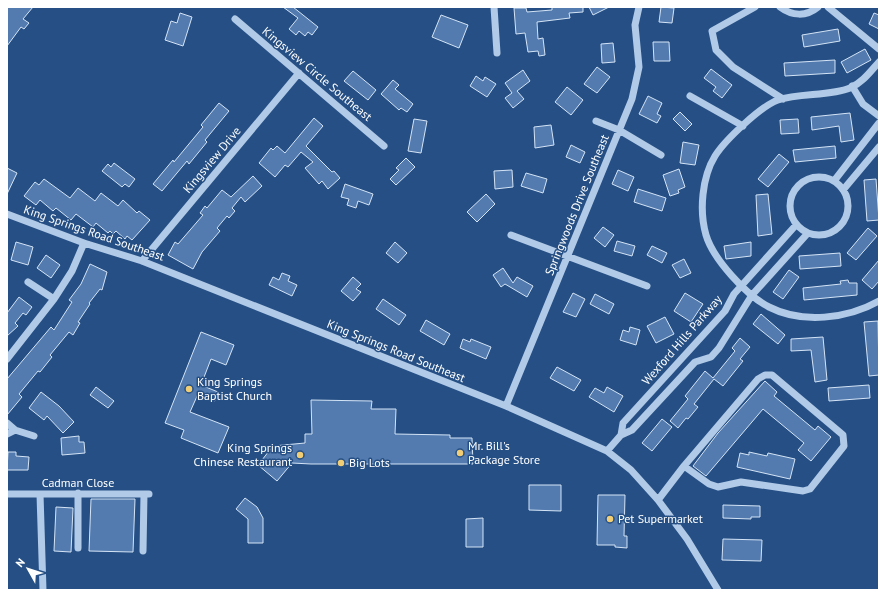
<svg xmlns="http://www.w3.org/2000/svg" width="886" height="597" font-family="'PT Sans',sans-serif">
<rect width="100%" height="100%" fill="#265085"/>
<path fill="#537baf" stroke="#d4e4f6" d="M7,7H33L23,19L29,23L24,29L21,27L7,46Z
M283,7H293L318,27L312,35L308,32L305,36L299,31L296,35L289,29L298,18Z
M552,7H583V12L569,13L570,18L537,22L538,39L543,38L545,55L539,56L538,51L528,52L525,33L516,34L514,8H526L527,12L552,10Z
M589,7H609L593,15Z
M661,7L674,8L672,23L659,22Z
M180,13L192,17L183,46L165,40L171,21L177,23Z
M874,13L879,15V29L869,24Z
M441,15L468,25L459,48L432,37Z
M838,29L840,41L804,47L802,35Z
M653,42H669L670,61H654Z
M613,43L615,62L602,63L601,44Z
M865,49L871,60L847,73L841,62Z
M835,60V73L785,76L784,63Z
M597,67L610,77L597,93L584,84Z
M711,69L732,85L722,98L713,91L716,87L704,78Z
M523,70L530,81L517,91L524,99L513,108L505,98L512,93L505,83Z
M353,71L376,90L368,100L344,81Z
M476,76L483,81L485,77L496,84L487,97L470,86Z
M393,80L399,85L395,89L413,104L407,112L401,108L399,110L381,94Z
M567,87L583,100L571,115L555,102Z
M648,96L662,103L657,114L661,116L657,123L639,114Z
M219,103L229,111L205,140L207,142L189,164L187,161L162,191L153,184L173,160L174,162L203,127L201,125Z
M680,112L692,124L685,131L673,119Z
M850,113L854,140L841,142L839,126L812,130L811,117Z
M314,118L323,126L306,146L332,172L334,171L340,178L328,189L322,181L319,184L305,168L313,162L301,152L288,167L285,165L275,177L259,163L271,148L273,150L277,146L285,153Z
M414,119L427,121L421,153L408,151Z
M798,119L799,133L781,134L780,120Z
M551,125L554,145L535,148L534,127Z
M683,142L699,145L695,165L680,163Z
M571,145L585,152L580,163L566,157Z
M835,146L836,158L795,162L793,150Z
M779,154L789,162L768,187L758,179Z
M406,158L415,167L396,185L390,179L399,170L396,168Z
M114,163L135,179L129,187L125,184L122,187L102,171L108,164L111,167Z
M7,168L17,173L7,194Z
M679,169L685,187L678,190L679,193L670,196L663,175Z
M512,170L513,187L495,189L494,171Z
M618,170L634,177L628,191L612,184Z
M526,173L547,179L543,193L521,186Z
M253,176L262,186L245,202L241,197L232,208L235,211L229,218L227,216L217,228L220,231L202,252L193,269L168,255L175,242L178,244L203,215L200,213L205,206L207,208L222,190L231,197Z
M44,179L70,198L78,188L95,201L101,193L118,206L123,200L137,213L139,211L150,220L132,240L127,236L125,239L116,231L113,234L110,231L108,233L96,223L93,227L76,214L71,220L56,208L53,211L40,200L36,205L24,196L35,182L39,185Z
M876,179L879,220L867,221L864,180Z
M345,184L373,194L369,205L358,201L356,208L347,205L349,199L341,197Z
M638,189L666,198L662,211L634,202Z
M486,194L495,204L477,222L467,212Z
M768,194L772,234L758,236L756,195Z
M603,227L614,235L605,247L594,238Z
M868,228L877,236L856,260L847,253Z
M617,241L635,246L632,256L614,251Z
M16,242L33,247L28,265L11,260Z
M395,242L407,253L398,263L386,253Z
M751,242V256L726,259L724,246Z
M652,246L667,253L662,263L647,255Z
M840,253L841,266L800,269L799,256Z
M46,255L60,265L51,278L37,268Z
M684,259L691,273L680,278L672,265Z
M879,260V281L872,289L862,280Z
M90,264L107,272L102,290L100,289L89,303L90,304L78,322L80,323L73,335L69,332L50,355L52,357L40,372L38,371L19,394L22,397L7,415V379L51,327L54,330L72,302L69,300L81,284Z
M503,268L513,283L517,277L533,286L527,297L505,284L501,287L493,275Z
M789,270L799,277L783,299L773,292Z
M282,273L290,276L288,281L297,285L292,296L269,285L273,277L279,280Z
M353,277L361,284L356,289L361,292L353,301L341,291Z
M848,280L849,283H857V295L804,300L803,288L841,284L840,281Z
M573,293L585,299L576,317L563,312Z
M685,293L703,304L691,322L674,311Z
M595,294L614,304L609,314L590,304Z
M19,297L32,307L26,315L23,313L15,323L18,326L7,336V313Z
M383,299L406,315L399,325L376,309Z
M761,314L785,335L778,344L753,324Z
M665,317L674,334L656,343L647,326Z
M426,320L450,334L444,345L420,331Z
M878,321L879,375L869,376L864,322Z
M630,327L640,330L636,345L620,340L623,330L629,332Z
M201,332L234,345L226,365L211,359L201,385L218,392L215,401L198,394L190,412L229,427L218,453L181,438L184,430L165,423Z
M823,337L827,380L815,382L811,350L791,351V339Z
M740,338L750,347L740,359L743,361L723,386L714,379L694,404L698,407L688,419L686,418L678,428L670,421L688,399L685,396L705,371L713,378L735,351L732,348Z
M463,339L470,342L471,339L491,347L486,359L460,348Z
M557,367L581,380L574,391L550,378Z
M765,381L777,392L774,396L815,430L818,426L831,437L811,461L798,450L804,443L763,409L706,476L693,466L718,433Z
M869,385L870,398L829,401L828,388Z
M96,387L114,401L108,408L90,395Z
M607,387L623,396L614,412L589,397L595,388L604,393Z
M41,392L59,406L74,422L63,433L47,416L44,420L29,408Z
M311,400L372,401L371,409H396L395,434L450,435V438H472L473,464H311L292,463L277,481L258,465L273,446L305,443V434H312Z
M662,419L672,427L652,451L642,443Z
M79,436V442H84L85,453L62,455L61,438Z
M8,452H16V456L29,457L28,470H7Z
M749,452L767,456L768,453L795,459L790,479L737,467L740,453L749,455Z
M529,485H561V511L529,510Z
M598,495H625L624,536H627V548L615,547V545H597Z
M245,498L257,507L263,518V543H248V519L236,509Z
M91,499H135L133,552L89,551Z
M723,505L760,506V517H751V519L723,518Z
M56,507L73,508L71,552L54,551Z
M483,518V547H466V519Z
M723,539L762,540L761,561L722,560Z"/>
<g fill="none" stroke-linecap="round" stroke-linejoin="round">
<path stroke="#b1cae8" stroke-width="7" d="M494,7L497,53
M755,7L712,31L716,50L733,67L783,99
M780,7C792,16 806,17 818,7
M828,7L879,49
M235,19L384,146
M879,62C870,72 862,83 850,88C831,96 799,93 778,100C761,106 725,140 715,156C702,177 699,211 706,235C713,259 747,296 769,307C802,324 847,319 879,301
M852,86L863,104L879,116
M690,96L743,126
M596,121L619,130L661,155
M790 206a29 29 0 1 1 58 0a29 29 0 1 1-58 0Z
M834,181L879,123
M843,190L879,147
M7,214L84,243L142,261L506,406L607,451L631,470L658,500L687,539L718,590
M511,235L647,286
M142,261L299,73
M28,282L54,299
M7,359L54,299L72,271L84,243
M506,406L632,99L639,67L635,25L639,7
M7,423L15,430L34,436
M7,434L15,430
M621,435L623,423L725,311L734,294L796,225
M607,451L621,435L632,430L695,362L711,357L719,348L752,295L808,233
M7,494H149
M40,494L43,590
M658,500L684,466L709,484L718,487L741,482L803,491L810,489L844,446L843,435L772,375H765L758,379L684,466
M78,548V493
M143,551L144,494"/>
</g>
<g fill="#f1ce76" stroke="#265085" stroke-width="1.5">
<circle cx="189" cy="389" r="4"/>
<circle cx="460" cy="453" r="4"/>
<circle cx="300" cy="455" r="4"/>
<circle cx="341" cy="463" r="4"/>
<circle cx="610" cy="519" r="4"/>
</g>
<g text-anchor="middle" stroke-width="3" stroke-linejoin="round" paint-order="stroke">
<g font-size="12" fill="#fff" stroke="#265085">
<text transform="translate(317 74) rotate(40)" y="4">Kingsview Circle Southeast</text>
<text transform="translate(212 160) rotate(-50)" y="4">Kingsview Drive</text>
<text transform="translate(577 205) rotate(-68)" y="4">Springwoods Drive Southeast</text>
<text transform="translate(94 233) rotate(19)" y="4">King Springs Road Southeast</text>
<text transform="translate(682 340) rotate(-49)" y="4">Wexford Hills Parkway</text>
<text transform="translate(396 351) rotate(22)" y="4">King Springs Road Southeast</text>
<text x="78" y="487">Cadman Close</text>
</g>
<g font-size="12" fill="#fff" stroke="#265085" text-anchor="start">
<text x="197" y="386">King Springs<tspan x="197" dy="14">Baptist Church</tspan></text>
<text x="468" y="450">Mr. Bill's<tspan x="468" dy="14">Package Store</tspan></text>
<text x="292" y="452" text-anchor="end">King Springs<tspan x="292" dy="14">Chinese Restaurant</tspan></text>
<text x="349" y="467">Big Lots</text>
<text x="618" y="523">Pet Supermarket</text>
</g>
</g>
<rect width="886" height="597" fill="none" stroke="#ffffff" stroke-width="16"/>
<g transform="translate(28 569) rotate(309)" stroke="#265085" stroke-width="3" paint-order="stroke">
<path d="M0-3L7 15L0 10L-7 15Z" fill="#ffffff"/>
<text y="-6" font-size="11" font-weight="bold" text-anchor="middle" fill="#ffffff">N</text>
</g>
</svg>
